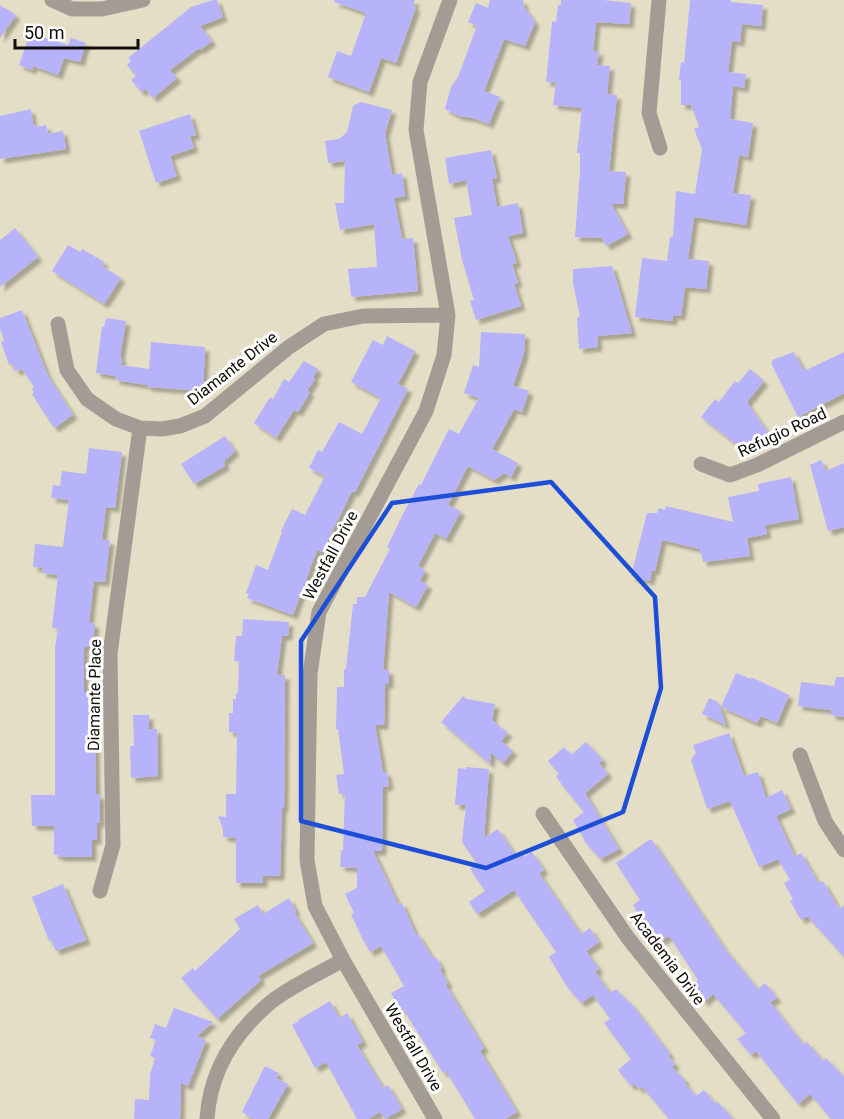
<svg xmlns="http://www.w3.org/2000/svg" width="844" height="1119" font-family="Roboto,sans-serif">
<defs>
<filter id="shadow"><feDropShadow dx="4.5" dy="4.5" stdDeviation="1.5" flood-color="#0004"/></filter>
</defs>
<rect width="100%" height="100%" fill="#e5dec6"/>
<path fill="#b6b3fb" filter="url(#shadow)" d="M213,0H217L223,17L200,26L212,41L200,50L199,48L170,70L177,78L153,98L145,89L141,92L131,80L136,76L127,65L131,61L128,58L191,7Z
M335,0H415L413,6L416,7L396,63L381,58L369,92L328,77L337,51L351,56L366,13L334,2Z
M490,0H523L524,7L535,22L525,46L504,39L484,91L500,97L489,124L473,118L459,116L445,109L451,87L458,77L477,26L468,22L476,3L488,8Z
M561,0H603L631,3L629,24L596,22L593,51H599L597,65L610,66L607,94L617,95L609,171L626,172L623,204H611L628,234L606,246L602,238L575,237L580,172V153H577L582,108L553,105L556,82H546L552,21L556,22L558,5H561Z
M690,0H731V2L763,5L761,26L742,24L740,42L732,41L728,72L746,74L744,88L733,86L730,119L753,123L748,157L739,155L733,193L751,195L746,225L694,217L688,259L709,261L706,289L685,287L681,316L673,315V321L635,317L642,258L667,261L670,237H673L676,191L695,194L702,149L694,129L699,127L691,105H681V80H679L681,62L684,63Z
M0,5L16,15L0,38Z
M30,33L68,45L71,38L86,43L80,62L64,58L58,75L33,66L32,70L19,65Z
M361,102L392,110L385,133L392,175L402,173L405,196L394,198L402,239L413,238L418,291L351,297L348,269L377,267L374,224L340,230L335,203H344L345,161L328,163L325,141L339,139L347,132L353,106Z
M31,109L33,124H36V127L46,125L48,134L63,131L66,149L0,159V116Z
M190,114L196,135L190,136L194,148L170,156L177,176L156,183L139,131Z
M491,150L497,178L492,179L497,207L518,203L523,233L508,236L517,263L512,264L518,283L514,284L521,306L476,320L470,301L474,300L462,260L454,218L472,215L466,180L449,184L445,158Z
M15,228L38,257L0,287V240Z
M68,245L80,252L82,249L104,262L102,266L121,278L104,304L52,271Z
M612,266L632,333L597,336L598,347L579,349L577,318L580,316L573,283V269Z
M22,310L47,374L73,415L54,428L32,394L34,392L32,389L34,387L22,369L15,371L13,364L9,365L1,342L4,341L0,328V318Z
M106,318L126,321L120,357H122L121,365L149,369L151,342L205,347L203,391L147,387V385L115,380L116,376L96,373L102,326L104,327Z
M481,332L525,334L524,353L513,386L529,391L522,412L514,409L492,449L518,463L511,477L504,473L494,480L468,466L448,505L461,511L446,539L435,533L418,566L425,570L420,581L428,585L416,607L389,592L383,670H389V684H385L384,725H375L383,772H387L389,786L383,787L382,851H373L398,904L402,903L416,935L418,934L433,959L436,957L442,968L440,970L448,983L446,985L484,1048L480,1051L517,1112L505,1119H475L446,1071L443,1073L403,1009L401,1011L391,993L404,986L381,946L370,952L362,938L351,914L354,913L345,894L357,888V868L340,867L341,850H343L345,793L339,794L336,775L344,774L338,729H336L337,687H344V669H346L353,604H357V597H365L390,549L387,547L402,516L419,484L421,485L449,429L459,434L479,398L464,393L473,365L479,367Z
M387,336L415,351L398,384L408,389L355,492L352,491L322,552L317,550L293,615L247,598L249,594L246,593L256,565L268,570L282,532L281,531L292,509L305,515L325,476L309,468L318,450L322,452L339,422L362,434L381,398L351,382L373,340L383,345Z
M794,352L804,371L844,352V393L798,417L772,365V360Z
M304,361L318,369L313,377L315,379L307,391L310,392L298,412L294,410L276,438L254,423L270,397L273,399L284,379L289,382Z
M750,369L764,381L747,402L768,433L742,449L701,417L715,399L719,402L735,381L738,383Z
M225,436L235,451L224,461L225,466L194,484L181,464Z
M89,448L122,452L115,508L106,507L102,540H110L105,582L94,581L89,622L95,624L92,647H84V692H90L91,742H95L96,795L100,794V823H97V840H92V857H59V855H54V826H32L31,795H55V648L58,628H52L58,575L42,573L43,568L33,567L35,544L63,547L69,500L51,498L53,485L60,486L62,471L86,474Z
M821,460L826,471L844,463V527L828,531L810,465Z
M791,477L799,519L765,525L767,534L747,538L750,556L703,562L700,549L662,540L655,571L652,570L650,581L631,576L647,513H657L659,508L665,510L666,506L733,522L728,497L759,491L758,484Z
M243,619L289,622L288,636H282L277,675H285L284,808H282L280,876H263V883H236V838L223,837V829L218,816L226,817V794H236L237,733L229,732V713H233V699H236V693H238L239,661H234L236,636H242Z
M736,673L751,679V677L789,695L777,723L761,716L757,723L721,707Z
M836,677H844V717L831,715V710L798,706L801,682L834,686Z
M463,696L467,699L495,704L492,720L508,733L501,741L513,751L503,763L491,753L490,764L441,722Z
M709,698L718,702L726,725L702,714Z
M133,715H149V729H157L158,776L131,778L130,746H134Z
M729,733L744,776L758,772L766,798L782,790L791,809L776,816L795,857L801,853L819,884L823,881L839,909L844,905V957L807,916L801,920L790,901L793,899L784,883L790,880L778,859L759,867L730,801L707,809L691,760L696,753L693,745Z
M586,742L603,760L599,763L608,774L585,793L619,849L600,859L586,843L573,820L584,812L562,785L556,776L559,774L548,761L564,747L571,755Z
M466,767L489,769L484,838L498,829L514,853L525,856L532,852L544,870L539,873L581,934L590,928L599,942L586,951L599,969L595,972L610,993L616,989L629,1003L630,1002L670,1054L668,1056L675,1064L672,1067L685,1080V1083L696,1096L704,1090L716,1104L718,1102L733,1119H669L642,1087L639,1089L635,1084L631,1086L618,1070L631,1059L604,1023L610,1019L593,995L581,1003L568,988L549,957L556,952L514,890L477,914L469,902L485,891L470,869L477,864L462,842L466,805H455L458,768L466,769Z
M649,840H652L725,949L758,989L765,983L777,998L770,1002L804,1045L807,1042L823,1061L826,1058L844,1077V1119H831L810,1094L798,1104L756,1051L751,1055L737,1039L746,1033L713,994L704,1002L691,986L698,980L669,936L660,941L646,919L643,921L633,905L640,900L616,863Z
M63,884L86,940L56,951L51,940L49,941L32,897Z
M289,898L296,911L294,912L313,943L258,976L261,980L217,1019L181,978L193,968L195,971L240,929L234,919L258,905L263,914Z
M330,1001L339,1018L347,1013L363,1042L357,1045L383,1088L388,1085L402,1109L385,1119L380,1112L368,1119H357L326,1062L315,1068L292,1025L299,1021L298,1020Z
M174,1008L213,1022L197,1036L206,1040L188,1086L181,1083L180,1119H134L135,1099L149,1100L150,1074L155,1058L150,1056L156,1040L150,1038L155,1024L166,1028Z
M265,1066L279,1073L276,1078L288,1084L268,1119H254L242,1112Z"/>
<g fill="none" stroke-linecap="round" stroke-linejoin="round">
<path stroke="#a39c94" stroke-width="15" d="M52,0L72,9H102L143,0
M659,0L649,113L660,148
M58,324L67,370L87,399L116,419L140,428L162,429L180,426L205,416L289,347L324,324L363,316L448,315
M701,464L730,475L757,465L844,422
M800,755L825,821L844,850
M543,814L628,938L773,1119
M100,891L113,845L110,654L140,428
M207,1119C210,1071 235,1032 271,1002C289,987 322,972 343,960
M435,1119L343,960L315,906L307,860L310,674L319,612L426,411L444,355L448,315L416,130L420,82L450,0"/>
</g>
<path fill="none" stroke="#1d4ed8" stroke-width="4.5" stroke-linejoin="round" d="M551,482L655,597L661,688L623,812L486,868L301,821V641L392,503Z"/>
<g text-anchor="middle" stroke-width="6" stroke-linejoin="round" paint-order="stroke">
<g font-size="16" fill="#0f0d05" stroke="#fff">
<text transform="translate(232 368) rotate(-38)" y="6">Diamante Drive</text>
<text transform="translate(782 432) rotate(-25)" y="6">Refugio Road</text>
<text transform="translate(330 555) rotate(-62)" y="6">Westfall Drive</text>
<text transform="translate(94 695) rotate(-89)" y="6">Diamante Place</text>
<text transform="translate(668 958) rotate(53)" y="6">Academia Drive</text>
<text transform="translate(414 1047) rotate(60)" y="6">Westfall Drive</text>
</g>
</g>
<path d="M15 39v9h123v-9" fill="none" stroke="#0f0d05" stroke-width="3"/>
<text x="24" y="39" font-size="18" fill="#0f0d05" stroke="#ffffff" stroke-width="4.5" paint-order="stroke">50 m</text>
</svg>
